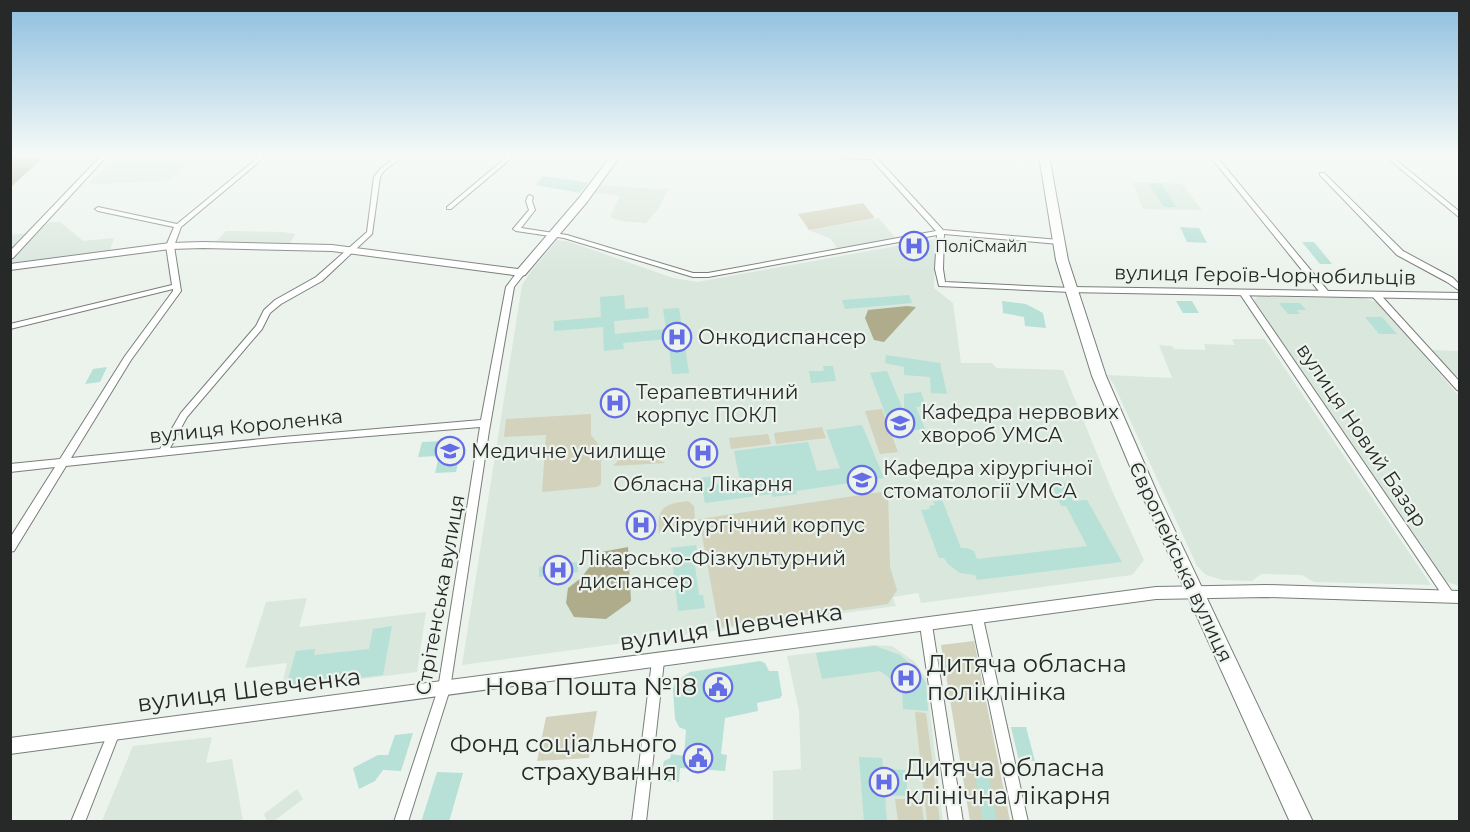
<svg xmlns="http://www.w3.org/2000/svg" width="1470" height="832" font-family="Montserrat,sans-serif">
<rect width="100%" height="100%" fill="#ecf3ed"/>
<path fill="#d9e7dd" d="M115,156H198L169,180L87,185Z
M1132,182L1182,184L1202,210L1143,209Z
M600,185L656,189L669,188L658,209L646,223L621,221L610,217L620,196L594,193Z
M879,218L897,240L839,251L831,239L809,230Z
M49,222H60L83,241L114,238L110,250L11,263L10,235L37,232Z
M226,231L282,232L295,234L290,244L215,243Z
M935,239L934,288L953,303L961,363H992L996,368L1063,370L1110,486L1144,560L1132,575L921,603L918,593L893,597L896,606L462,665L522,285L532,270L557,240L570,242L673,278L697,282Z
M1258,297L1362,298L1377,302L1459,396V586L1445,581L1255,302L1254,299Z
M1234,339H1265L1431,585L1314,582L1302,575L1261,574L1252,581L1222,580L1206,575L1197,566L1114,385L1107,375L1172,378L1159,345L1172,346L1174,349L1206,350L1204,344L1235,345L1232,340Z
M1430,350L1459,351V376H1452Z
M307,598L299,627L426,612L417,672L281,689L287,663L245,668L266,602Z
M873,645L892,646L915,662L926,678L943,821L756,822L773,821V771L801,769L799,711L787,656Z
M212,737L206,763L232,759L243,821H102L133,746Z
M297,789L303,799L274,821H267L264,814Z"/>
<path fill="#d3d2bc" d="M863,203L875,218L809,230L798,214Z
M882,409L898,452L880,454L865,411Z
M591,414V435L601,447V484L597,487L542,492L546,435L504,437L506,419Z
M822,427L826,438L776,444L774,433Z
M768,434L771,444L731,449L729,438Z
M647,454L665,463L613,466L621,457Z
M888,491L890,567L897,590L888,604L719,628L699,519Z
M688,501L694,506L695,520L659,533C656,507 665,504 688,501Z
M974,641L1010,821H970L941,645Z
M597,711L589,758L537,761L546,717Z
M915,712L926,713L940,821H927Z
M895,799H921L924,821H898Z"/>
<path fill="#aeac8b" d="M11,156H45L11,187Z
M907,306L916,307L884,342L874,340L865,318L868,310Z
M628,547L631,601L606,619L574,617L566,603L568,588L581,578L601,552Z"/>
<path fill="#b7e0d6" d="M543,176L577,181L588,183L580,193L535,185Z
M1148,183H1161L1176,207H1164Z
M1180,227L1199,228L1207,243L1187,242Z
M1302,242H1314L1332,264H1320Z
M624,295L625,309L648,307L649,318L614,321L615,334L666,329L663,309L679,308L689,373L672,374L668,339L623,343L624,349L604,351L603,327L554,331V321L601,317L600,297Z
M909,295L912,303L845,309L842,300Z
M1002,301L1026,304L1043,313L1046,328L1025,326L1024,317L1003,313Z
M1176,301H1192L1199,313H1183Z
M1279,303H1300L1306,310H1297L1300,314H1288Z
M1365,317H1382L1397,334H1379Z
M886,355L940,363L947,394L931,393L930,377L904,375V367L885,363Z
M823,366H833L836,381L811,383L809,371H824Z
M107,367L100,382L85,384L93,369Z
M887,371L904,412V394L921,392L925,403H922L923,406L916,407L925,429L892,432L870,373Z
M862,425L884,478L796,491L797,494L772,497V494L705,503L700,478L714,476L716,484L740,481L734,451L808,442L817,471L840,468L826,430Z
M442,441L454,445L460,455L456,472L435,473L439,456L418,457L422,442Z
M1051,483H1065L1073,501L1087,500L1122,562L977,580L975,575L960,573L948,564L944,558H939L921,510L930,509L929,506L935,505L933,501L942,500L961,548H967L974,551L977,559L1087,546L1066,506H1061Z
M696,545L698,558L694,559L699,595H703L705,608L678,611L671,548Z
M578,562V572L539,577V567Z
M392,626L383,675L286,687L296,651L315,649L314,655L369,649L373,629Z
M875,646L900,655L919,672L926,683L928,711L903,709L902,687L880,671L822,679L816,653Z
M760,661L765,663L769,671H778L782,695L780,698L757,703L758,711L725,718L721,754L727,755L725,771L680,768L679,782L660,781L664,761L670,758L671,754L684,756L686,730L679,727L675,719L673,689L675,682L690,672Z
M1011,727H1026L1035,761H1019Z
M413,733L401,771L383,770L375,781L359,789L353,768L378,755H388L395,735Z
M859,757L882,758L883,769L905,770L908,796L885,795L887,822H864Z
M437,772L463,773L449,822H421Z
M975,776L989,777L997,822H983Z"/>
<g fill="none" stroke-linecap="round" stroke-linejoin="round">
<g stroke="#787e79" stroke-width="2">
<path id="minor" d="M101,156H107L13,258H10V251Z
M260,156H266L181,227L174,246L181,291L131,360L71,458L160,449L181,413L256,326L264,310L275,300L316,277L367,232L374,177L380,169L397,156H403L384,171L380,177L372,234L322,281L281,304L270,313L262,329L187,417L170,448L283,437L481,420L506,287L518,271H524L525,273L514,287L489,431L450,689L408,822H394L438,689L480,427L283,443L66,466L14,551L10,552V538L55,467L10,472V464L60,459L125,356L173,291V289L10,329V324L172,285L166,246L174,227L98,211L95,209L98,207L177,224Z
M508,156H514L451,209H447V207Z
M841,156H875L943,230L1059,240L1063,242L1059,244L944,234L943,269L945,282L1071,288L1075,290L1071,292L939,286L935,269L937,235L708,277H693L564,238L516,231L513,229L529,210L526,201L528,196L530,195L533,197L532,201L535,210L521,228L567,235L693,273H708L936,231L871,159L844,158Z
M1210,156H1216L1328,291V295H1322Z
M1385,156H1391L1460,212V218Z
M1320,173H1324L1403,251L1453,278L1460,285V291L1447,282L1397,255L1320,175Z
M1241,292H1247L1453,593L1454,596L1453,599L1449,601L1445,599L1240,294Z
M1372,292H1378L1460,382V391L1457,390L1372,296Z
M977,613L981,614L983,618L1028,822H1014L971,618L973,614Z
M926,620L930,621L932,625L963,822H949L920,625L922,621Z
M658,656L662,657L664,661L646,822H632L652,661L654,657Z
M114,726L118,728L120,732L85,822H71L110,728Z"/>
</g>
<g stroke="#787e79" stroke-width="2">
<path id="tertiary" d="M1071,287L1460,293V299L1067,292V288Z
M1266,585L1460,591V603L1266,597L1156,599L10,754V738L1156,587Z"/>
</g>
<g stroke="#787e79" stroke-width="2">
<path id="secondary" d="M611,156H620L587,202L525,275L521,276L332,251L203,248L170,249L10,270V264L170,243L203,242L332,245L518,269L579,198Z"/>
</g>
<g stroke="#787e79" stroke-width="2">
<path id="primary" d="M1039,156H1049L1068,260L1106,376L1158,495L1313,822H1290L1142,495L1092,376L1056,260Z"/>
</g>
<use href="#minor" fill="#fff" fill-rule="evenodd"/>
<use href="#tertiary" fill="#fff" fill-rule="evenodd"/>
<use href="#secondary" fill="#fff" fill-rule="evenodd"/>
<use href="#primary" fill="#fff" fill-rule="evenodd"/>
</g>
<linearGradient id="sky" x2="0" y2="1"><stop stop-color="#8cbedf"/><stop offset="0.57" stop-color="#f6faf7"/><stop offset="1" stop-color="#f6faf7" stop-opacity="0"/></linearGradient>
<rect width="1470" height="272" fill="url(#sky)"/>
<defs>
<g id="hospital-ring" transform="scale(1.5)"><circle r="9.5" fill="#ecf3ed" stroke="#646de6" stroke-width="1.5"/><path d="M-5-5h3v3.5h4V-5h3V5h-3V1.5h-4V5h-3Z" fill="#646de6"/></g>
<g id="university-ring" transform="scale(1.5)"><circle r="9.5" fill="#ecf3ed" stroke="#646de6" stroke-width="1.5"/><path d="M0-5L7-2L0 1L-7-2ZM-4 1L0 2.5L4 1V4Q0 6-4 4Z" fill="#646de6"/></g>
<g id="civic-ring" transform="scale(1.5)"><circle r="9.5" fill="#ecf3ed" stroke="#646de6" stroke-width="1.5"/><path d="M-.6-6.5H3V-4.5H.6V-3L4-1V1h2V6H-6V1h2V-1L-.6-3ZM-1.2 2.5V6h2.4V2.5Z" fill="#646de6"/></g>
</defs>
<g fill-rule="evenodd">
<use href="#hospital-ring" x="914" y="246"/>
<use href="#hospital-ring" x="677" y="337"/>
<use href="#hospital-ring" x="615" y="403"/>
<use href="#university-ring" x="900" y="423"/>
<use href="#university-ring" x="450" y="451"/>
<use href="#hospital-ring" x="703" y="453"/>
<use href="#university-ring" x="862" y="480"/>
<use href="#hospital-ring" x="641" y="525"/>
<use href="#hospital-ring" x="558" y="570"/>
<use href="#hospital-ring" x="906" y="678"/>
<use href="#civic-ring" x="718" y="687"/>
<use href="#civic-ring" x="698" y="758"/>
<use href="#hospital-ring" x="884" y="782"/>
</g>
<g text-anchor="middle" stroke-width="4.5" stroke-linejoin="round" paint-order="stroke">
<g font-size="16" fill="#262927" stroke="#ecf3ed" text-anchor="start">
<text x="935" y="252">ПоліСмайл</text>
</g>
<g font-size="20" fill="#262927" stroke="#ecf3ed">
<text transform="translate(1265 275) rotate(1)" y="7">вулиця Героїв-Чорнобильців</text>
<text transform="translate(246 426) rotate(-6)" y="7">вулиця Короленка</text>
<text transform="translate(1362 435) rotate(56)" y="7">вулиця Новий Базар</text>
<text transform="translate(1181 562) rotate(65)" y="7">Європейська вулиця</text>
<text transform="translate(440 595) rotate(-80)" y="7">Стрітенська вулиця</text>
</g>
<g font-size="20" fill="#262927" stroke="#ecf3ed" text-anchor="start">
<text x="698" y="344">Онкодиспансер</text>
<text x="636" y="399">Терапевтичний<tspan x="636" dy="23">корпус ПОКЛ</tspan></text>
<text x="921" y="419">Кафедра нервових<tspan x="921" dy="23">хвороб УМСА</tspan></text>
<text x="471" y="458">Медичне училище</text>
<text x="883" y="475">Кафедра хірургічної<tspan x="883" dy="23">стоматології УМСА</tspan></text>
<text x="703" y="491" text-anchor="middle">Обласна Лікарня</text>
<text x="662" y="532">Хірургічний корпус</text>
<text x="579" y="565">Лікарсько-Фізкультурний<tspan x="579" dy="23">диспансер</tspan></text>
</g>
<g font-size="24" fill="#262927" stroke="#ecf3ed">
<text transform="translate(731 627) rotate(-8)" y="8">вулиця Шевченка</text>
<text transform="translate(249 690) rotate(-7)" y="8">вулиця Шевченка</text>
</g>
<g font-size="24" fill="#262927" stroke="#ecf3ed" text-anchor="start">
<text x="927" y="672">Дитяча обласна<tspan x="927" dy="28">поліклініка</tspan></text>
<text x="697" y="695" text-anchor="end">Нова Пошта №18</text>
<text x="677" y="752" text-anchor="end">Фонд соціального<tspan x="677" dy="28">страхування</tspan></text>
<text x="905" y="776">Дитяча обласна<tspan x="905" dy="28">клінічна лікарня</tspan></text>
</g>
</g>
<rect width="1470" height="832" fill="none" stroke="#262927" stroke-width="24"/>
</svg>
